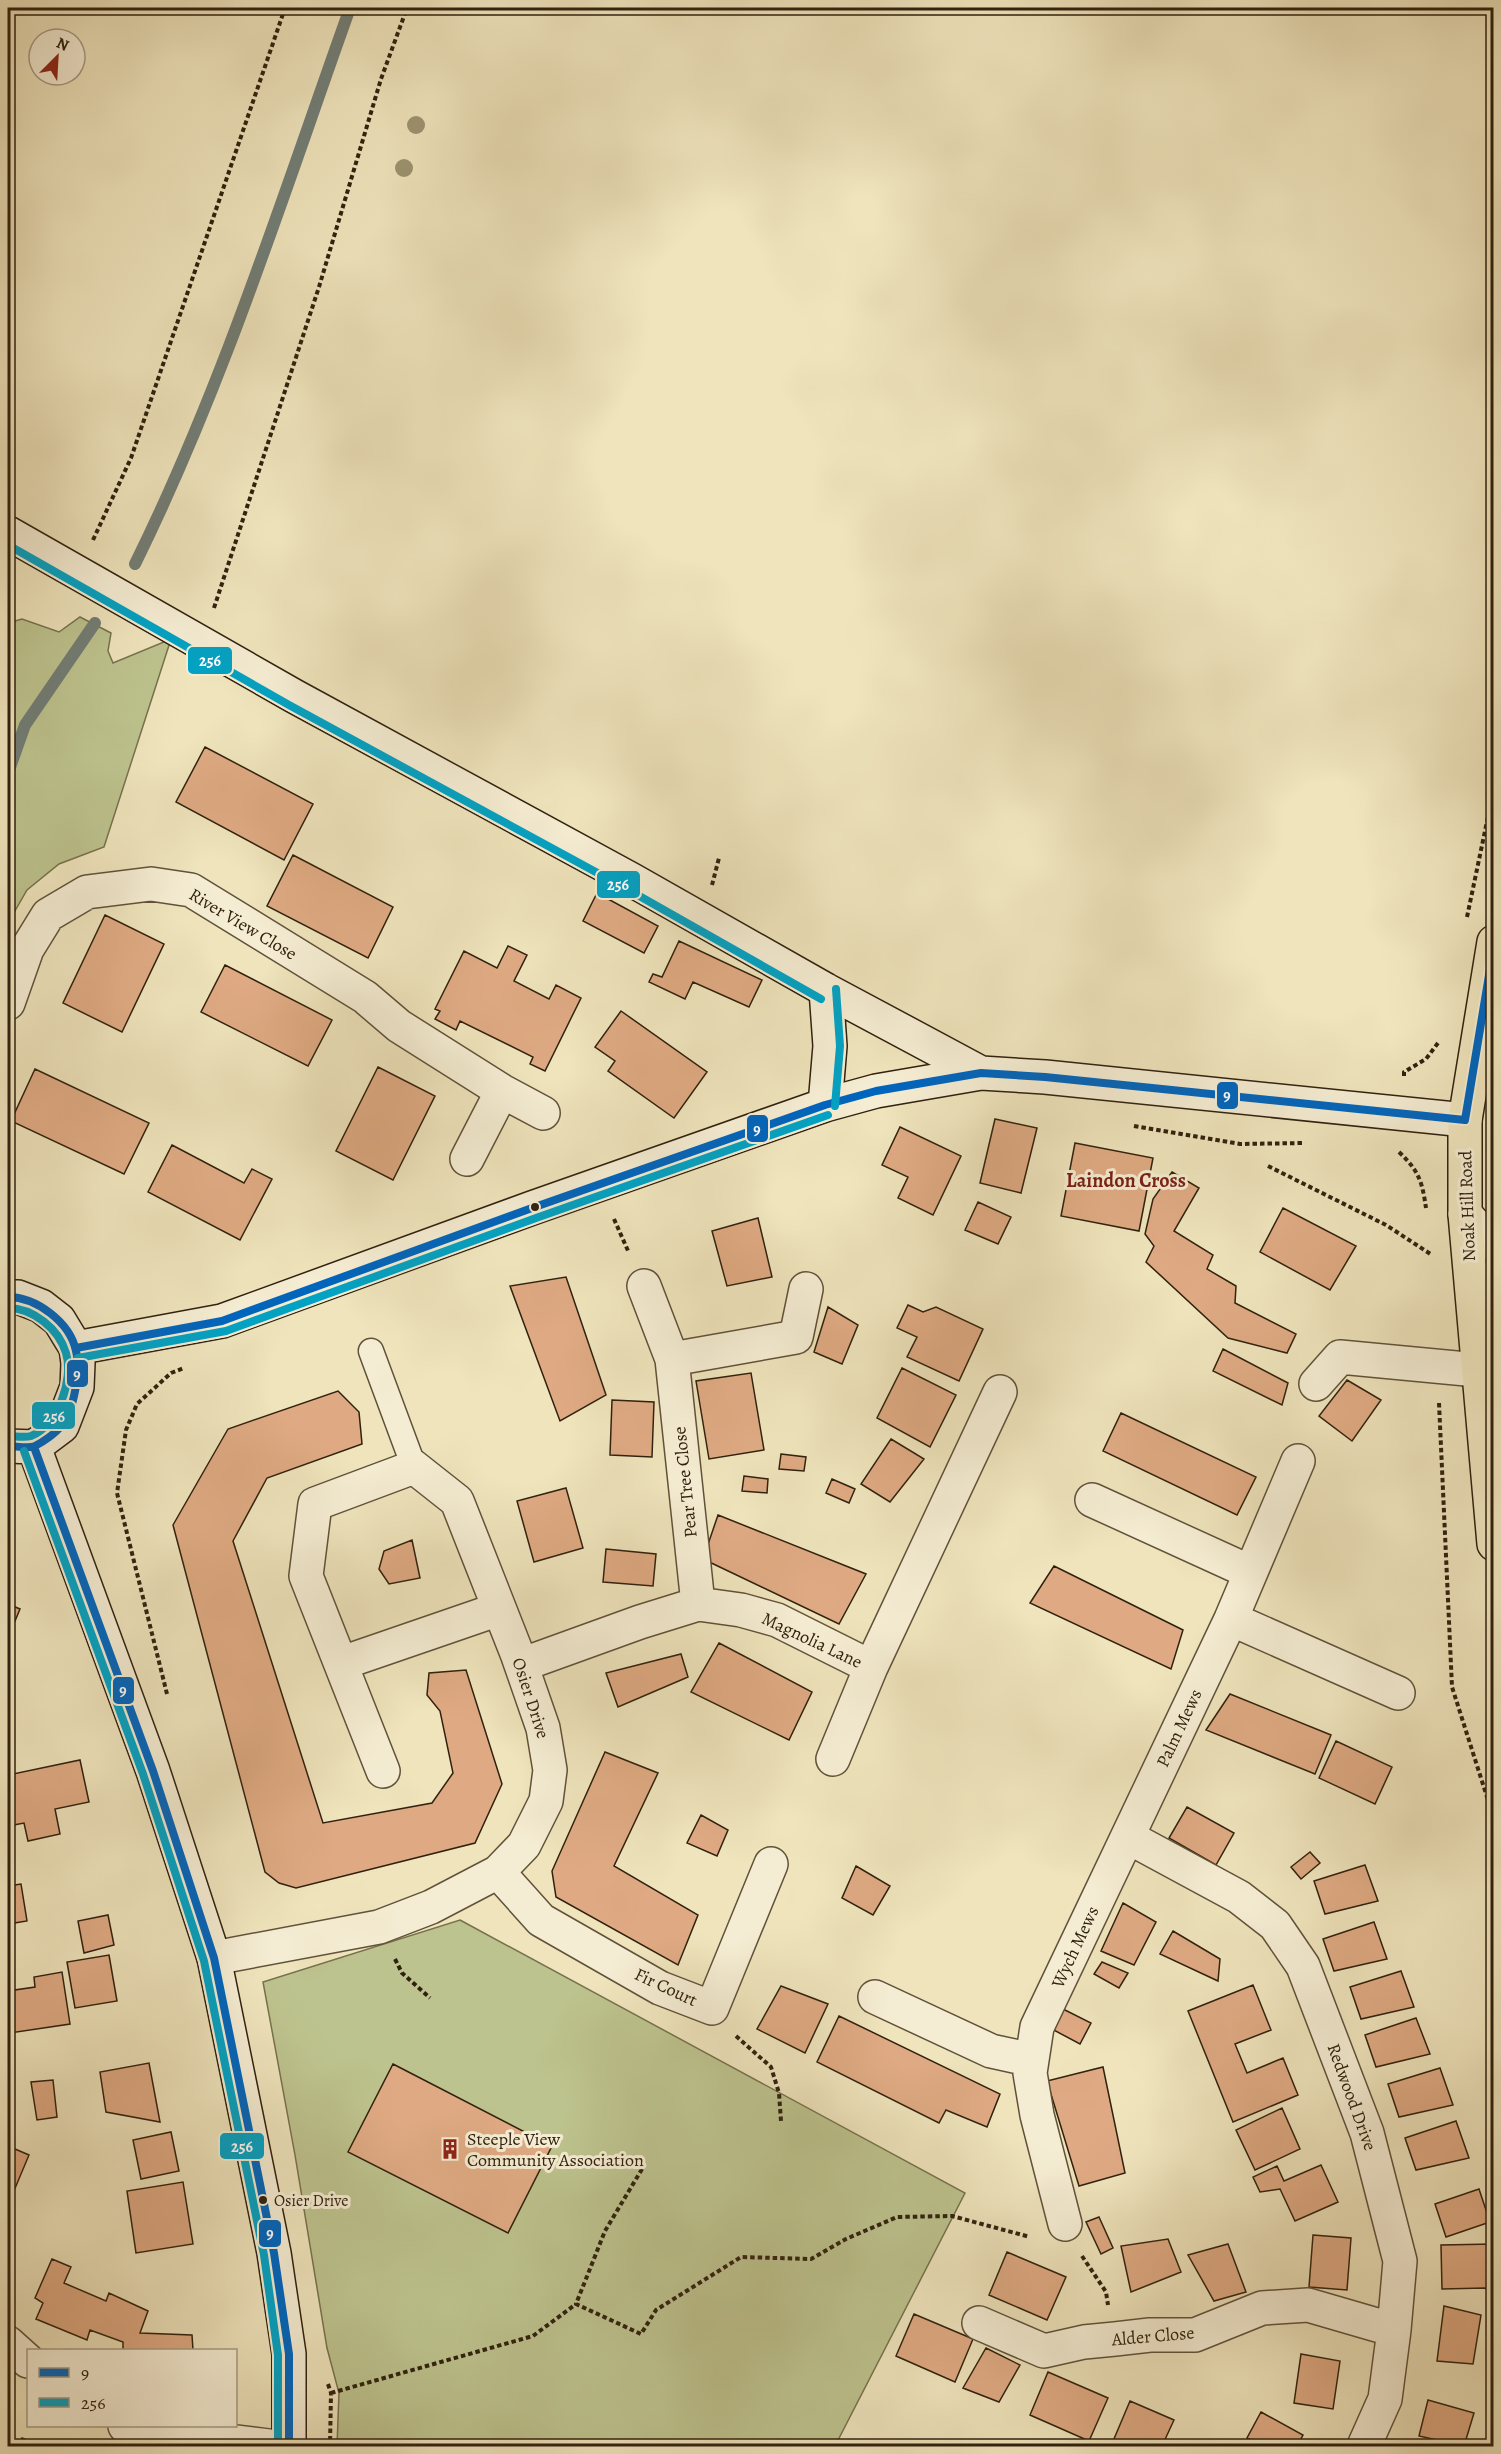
<svg xmlns="http://www.w3.org/2000/svg" width="1501" height="2454" font-family="Alegreya,serif">
<rect width="100%" height="100%" fill="#efe4bc"/>
<filter id="stains"><feTurbulence type="fractalNoise" baseFrequency=".00333" numOctaves="4"/><feColorMatrix values="0 0 0 0 .2 0 0 0 0 .09 0 0 0 0 .02 0 0 0 .5 -.17"/></filter>
<radialGradient id="worn" r=".72"><stop offset=".6" stop-color="#630" stop-opacity="0"/><stop offset="1" stop-color="#630" stop-opacity=".3"/></radialGradient>
<path fill="#bdc38e" stroke="#76724e" stroke-width="1.5" d="M80,617L111,633L108,651L113,663L171,639L104,847L59,864L27,890L8,923V623L22,619L59,632Z
M460,1920L965,2193L835,2446H337L339,2393L327,2348L295,2155L263,1982Z"/>
<g fill="none" stroke-linecap="round" stroke-linejoin="round">
<path stroke="#727e76" stroke-width="12" d="M135,564C223,386 283,195 350,8
M8,773L25,725L95,623"/>
</g>
<path fill="#dfaa83" stroke="#30210e" stroke-width="1.5" d="M205,747L313,804L284,860L176,802Z
M293,855L393,907L368,958L267,906Z
M597,893L658,926L644,953L583,921Z
M105,915L164,944L122,1032L63,1003Z
M679,941L762,980L749,1007L693,982L685,999L649,982L653,974L662,977Z
M508,946L527,955L514,981L549,999L556,985L581,998L545,1071L530,1064L533,1057L460,1021L456,1030L435,1019L440,1011L435,1009L464,951L497,968Z
M225,965L332,1020L308,1066L201,1012Z
M621,1011L707,1072L674,1118L608,1071L615,1061L595,1047Z
M378,1067L435,1096L393,1180L336,1151Z
M35,1069L149,1123L124,1174L11,1121Z
M995,1119L1037,1128L1021,1193L980,1183Z
M900,1127L961,1156L933,1215L898,1198L908,1177L882,1165Z
M1075,1143L1153,1158L1139,1231L1061,1216Z
M172,1145L244,1183L252,1169L272,1179L240,1240L148,1192Z
M1172,1172L1199,1188L1174,1231L1213,1255L1207,1269L1236,1286L1235,1303L1296,1334L1287,1353L1228,1338L1146,1262L1154,1246L1145,1234L1153,1199Z
M978,1202L1011,1217L998,1244L965,1230Z
M1283,1208L1356,1246L1330,1290L1260,1252Z
M758,1218L772,1277L727,1286L712,1231Z
M566,1277L606,1395L560,1421L510,1286Z
M908,1305L923,1312L936,1307L983,1329L959,1381L907,1357L917,1337L897,1328Z
M828,1307L858,1325L842,1364L814,1352Z
M1223,1349L1288,1383L1282,1405L1213,1371Z
M902,1368L956,1395L930,1447L877,1418Z
M751,1373L764,1450L709,1459L696,1381Z
M1347,1380L1381,1400L1352,1441L1319,1416Z
M338,1391L359,1412L362,1444L267,1478L233,1541L323,1823L432,1803L453,1773L440,1711L427,1695L429,1673L466,1670L502,1784L475,1843L296,1888L279,1883L265,1872L173,1525L228,1429Z
M612,1400L654,1402L652,1457L610,1455Z
M1121,1413L1256,1477L1237,1515L1103,1451Z
M891,1439L924,1459L890,1502L861,1484Z
M781,1454L806,1457L804,1471L779,1469Z
M744,1476L768,1479L767,1493L742,1491Z
M832,1479L855,1489L849,1503L826,1493Z
M566,1488L583,1548L534,1562L517,1501Z
M718,1515L866,1574L839,1624L703,1559Z
M412,1540L420,1578L389,1584L379,1569L384,1551Z
M606,1549L656,1554L653,1586L603,1582Z
M1054,1566L1183,1630L1171,1669L1030,1603Z
M8,1604L20,1609L8,1638Z
M719,1643L812,1692L789,1740L691,1692Z
M681,1654L688,1677L618,1707L606,1673Z
M1230,1694L1331,1735L1315,1774L1206,1730Z
M1336,1741L1392,1767L1375,1804L1319,1778Z
M605,1752L658,1773L614,1866L698,1915L678,1965L556,1897L552,1871Z
M80,1760L89,1802L55,1809L60,1834L28,1841L24,1823L8,1826V1775Z
M1187,1807L1234,1833L1216,1865L1169,1838Z
M701,1815L728,1830L717,1856L687,1843Z
M1310,1852L1320,1863L1301,1879L1291,1867Z
M1365,1865L1378,1901L1325,1914L1314,1881Z
M856,1866L890,1886L873,1915L842,1898Z
M21,1884L27,1921L8,1924V1886Z
M1123,1903L1156,1922L1134,1965L1101,1951Z
M108,1915L114,1945L84,1953L78,1921Z
M1374,1922L1387,1959L1334,1971L1323,1939Z
M1173,1931L1220,1959L1218,1981L1160,1954Z
M109,1955L117,2001L75,2008L67,1962Z
M1102,1962L1128,1973L1119,1988L1094,1974Z
M1401,1971L1414,2007L1361,2019L1350,1987Z
M62,1972L70,2024L10,2033L8,1991L35,1987L34,1977Z
M1253,1985L1271,2030L1235,2044L1247,2073L1283,2058L1298,2095L1233,2122L1188,2011Z
M781,1986L828,2004L805,2053L757,2029Z
M1061,2008L1091,2023L1080,2044L1050,2028Z
M839,2016L1000,2094L987,2127L946,2110L939,2123L817,2062Z
M1416,2018L1430,2054L1376,2067L1365,2035Z
M149,2063L160,2122L106,2112L100,2072Z
M393,2064L552,2146L508,2233L348,2152Z
M1103,2067L1125,2173L1079,2186L1047,2081Z
M1440,2068L1453,2105L1399,2117L1388,2084Z
M53,2080L57,2117L37,2120L31,2082Z
M1282,2108L1300,2149L1255,2170L1236,2130Z
M1456,2121L1469,2158L1416,2170L1405,2138Z
M171,2132L179,2171L141,2179L133,2140Z
M8,2146L29,2155L8,2205Z
M1321,2165L1338,2202L1295,2221L1280,2189L1260,2192L1253,2177L1277,2166L1284,2181Z
M183,2182L193,2244L136,2253L127,2191Z
M1479,2189L1490,2222L1446,2237L1435,2204Z
M1099,2217L1113,2248L1101,2254L1086,2222Z
M1313,2235L1351,2238L1347,2290L1309,2287Z
M1168,2239L1181,2272L1131,2292L1121,2246Z
M1228,2244L1246,2292L1214,2301L1188,2255Z
M1494,2244V2297L1485,2288L1442,2289L1441,2245Z
M1007,2252L1066,2277L1047,2320L989,2295Z
M52,2259L71,2267L64,2283L106,2301L109,2293L148,2311L140,2333L192,2335L193,2350H123V2342L90,2330L87,2340L36,2319L43,2303L35,2298Z
M1444,2306L1481,2315L1473,2364L1437,2361Z
M914,2314L973,2339L955,2382L896,2356Z
M986,2348L1020,2365L999,2402L963,2388Z
M1301,2354L1340,2361L1333,2409L1294,2403Z
M1048,2372L1108,2398L1089,2441L1030,2415Z
M1428,2400L1474,2413L1464,2446L1419,2436Z
M1130,2401L1174,2420L1162,2446H1111Z
M1261,2412L1303,2435L1297,2446H1264L1247,2438Z
M22,2438L43,2446H18Z"/>
<g fill="none" stroke-linecap="round" stroke-linejoin="round">
<g stroke="#60523a" stroke-width="27">
<path id="lane" d="M371,1351L414,1467"/>
</g>
<g stroke="#60523a" stroke-width="36">
<path id="street" d="M8,1003L27,949L48,915L87,892L151,884L191,890L365,997L399,1026L502,1091L543,1113
M467,1159L502,1091
M644,1286L672,1359L698,1604
M672,1359L796,1337L806,1289
M1316,1384L1340,1357L1477,1370
M1092,1500L1250,1572
M1231,1619L1398,1693
M342,1663L499,1609
M521,1665L640,1622L698,1604L741,1610L777,1620L871,1667
M833,1759L871,1667L1000,1392
M1128,1837L1239,1897L1275,1925L1303,1966L1367,2133L1400,2261L1394,2330L1385,2399L1364,2446
M498,1872L541,1920L660,1988L712,2008L771,1864
M214,1958L379,1927L431,1907L498,1872L524,1845L546,1801L550,1770L543,1728L518,1656L457,1501L414,1467L315,1504L306,1576L383,1771
M875,1997L991,2051L1032,2060
M1065,2224L1037,2115L1030,2073L1037,2027L1231,1619L1298,1461
M979,2323L1044,2351L1084,2342L1115,2339L1150,2335H1195L1262,2308L1308,2305L1394,2330
M8,2343L28,2361
M125,2426L130,2429L269,2446"/>
</g>
<g stroke="#30210e" stroke-width="36">
<path id="secondary" d="M8,533L294,696L632,880L826,990L981,1073
M825,1105L830,1046L826,990
M1465,1214L1494,1245
M8,1297H18L41,1306L59,1320L76,1348L78,1363L77,1387L62,1426L34,1447L8,1446
M76,1348L222,1321L532,1208L825,1105L876,1091L981,1073L1045,1077L1465,1120
M34,1447L153,1771L214,1958L274,2253L289,2354V2446"/>
</g>
<g stroke="#30210e" stroke-width="36">
<path id="primary" d="M1494,942L1465,1120V1214L1494,1544"/>
</g>
<path stroke="#30210e" stroke-width="4" stroke-dasharray="4.5 3" stroke-linecap="butt" d="M93,540L131,458L285,8
M214,608L319,287L381,79L407,8
M712,885L719,858
M1467,917L1494,788
M1404,1076V1072L1426,1059L1438,1043
M1134,1126L1240,1144L1305,1143
M1399,1152C1419,1171 1422,1181 1426,1208
M1268,1166L1386,1225L1432,1255
M614,1219L629,1253
M1439,1403L1452,1687L1494,1819
M167,1694L117,1493L126,1430L137,1404L171,1373L184,1368
M395,1959L402,1973L430,1998
M736,2036L771,2067L779,2093L781,2121
M642,2169L605,2231L576,2304L641,2334L656,2310L741,2257L811,2259L846,2239L897,2217L952,2216L1030,2237
M1082,2256L1106,2292L1108,2305
M328,2384L331,2393L330,2446
M331,2393L533,2336L576,2304"/>
<use href="#lane" stroke="#f5edd3" stroke-width="24"/>
<use href="#street" stroke="#f5edd3" stroke-width="33"/>
<use href="#secondary" stroke="#f5edd3" stroke-width="33"/>
<use href="#primary" stroke="#efe4bc" stroke-width="33"/>
<g stroke="#f5edd3" stroke-width="12">
<path id="bus-1" d="M1465,1120L1494,945
M8,1297C36,1297 70,1322 76,1351C81,1369 74,1412 61,1426C56,1433 43,1442 35,1446C29,1449 16,1446 8,1446
M76,1348L222,1321L532,1208L825,1105L876,1091L981,1073L1045,1077L1465,1120
M34,1447L153,1771L214,1958L274,2253L289,2354V2446"/>
</g>
<g stroke="#f5edd3" stroke-width="12">
<path id="bus-2" d="M8,545L289,705L627,889L821,999
M835,1106L840,1046L836,989
M8,1308C33,1308 59,1329 66,1353C74,1379 58,1426 31,1436C25,1438 15,1436 8,1436
M78,1358L226,1331L536,1218L828,1115
M24,1451L143,1774L204,1961L264,2255L278,2355V2446"/>
</g>
<use href="#bus-1" stroke="#0065bd" stroke-width="8"/>
<use href="#bus-2" stroke="#02a2c4" stroke-width="8"/>
</g>
<g fill="#9d9471">
<circle cx="416" cy="125" r="9"/>
<circle cx="404" cy="168" r="9"/>
</g>
<defs>
<g id="building-bare" transform="scale(1.62)"><path d="M-4-6H4V6H1V3H-1V6H-4ZM-2.5-4.3h1.7v1.8h-1.7ZM.8-4.3h1.7v1.8H.8ZM-2.5-1h1.7V.8h-1.7ZM.8-1h1.7V.8H.8Z" fill="#8f2418" stroke="#f5edd3" stroke-width="2.5" paint-order="stroke"/></g>
</defs>
<g fill-rule="evenodd">
<use href="#building-bare" x="450" y="2149"/>
</g>
<g fill="#30210e" stroke="#f5edd3" stroke-width="2">
<circle cx="535" cy="1207" r="5"/>
<circle cx="263" cy="2200" r="5"/>
</g>
<g text-anchor="middle" stroke-width="6" stroke-linejoin="round" paint-order="stroke">
<g font-size="16" fill="#30210e" stroke="#f5edd3" text-anchor="start">
<text x="274" y="2206">Osier Drive</text>
</g>
<g font-size="18" fill="#30210e" stroke="#f5edd3">
<text transform="translate(243 924) rotate(31)" y="6">River View Close</text>
<text transform="translate(1467 1206) rotate(-92)" y="6">Noak Hill Road</text>
<text transform="translate(685 1482) rotate(-96)" y="6">Pear Tree Close</text>
<text transform="translate(812 1640) rotate(25)" y="6">Magnolia Lane</text>
<text transform="translate(531 1698) rotate(72)" y="6">Osier Drive</text>
<text transform="translate(1179 1728) rotate(-65)" y="6">Palm Mews</text>
<text transform="translate(1075 1947) rotate(-65)" y="6">Wych Mews</text>
<text transform="translate(666 1987) rotate(25)" y="6">Fir Court</text>
<text transform="translate(1352 2097) rotate(70)" y="6">Redwood Drive</text>
<text transform="translate(1153 2336) rotate(-5)" y="6">Alder Close</text>
</g>
<g font-size="18" fill="#30210e" stroke="#f5edd3" text-anchor="start">
<text x="467" y="2145">Steeple View<tspan x="467" dy="21">Community Association</tspan></text>
</g>
<g font-size="20" font-weight="bold" fill="#7a1f14" stroke="#f5edd3">
<text x="1126" y="1187">Laindon Cross</text>
</g>
</g>
<g stroke="#f5edd3" stroke-width="2">
<rect x="187" y="646" width="46" height="29" rx="6" fill="#02a2c4"/>
<rect x="596" y="870" width="45" height="29" rx="6" fill="#02a2c4"/>
<rect x="1216" y="1081" width="23" height="29" rx="6" fill="#0065bd"/>
<rect x="746" y="1114" width="23" height="29" rx="6" fill="#0065bd"/>
<rect x="66" y="1359" width="23" height="29" rx="6" fill="#0065bd"/>
<rect x="31" y="1401" width="45" height="29" rx="6" fill="#02a2c4"/>
<rect x="112" y="1676" width="23" height="29" rx="6" fill="#0065bd"/>
<rect x="219" y="2132" width="46" height="28" rx="6" fill="#02a2c4"/>
<rect x="258" y="2219" width="24" height="29" rx="6" fill="#0065bd"/>
</g>
<g font-size="16" text-anchor="middle" font-weight="bold" fill="#fff">
<text x="210" y="666">256</text>
<text x="618" y="890">256</text>
<text x="1227" y="1101">9</text>
<text x="757" y="1135">9</text>
<text x="77" y="1380">9</text>
<text x="54" y="1422">256</text>
<text x="123" y="1696">9</text>
<text x="242" y="2152">256</text>
<text x="270" y="2239">9</text>
</g>
<rect width="1501" height="2454" fill="none" stroke="#efe4bc" stroke-width="30"/>
<rect x="9" y="9" width="1483" height="2436" fill="none" stroke="#30210e" stroke-width="3"/>
<rect x="15" y="15" width="1471" height="2424" fill="none" stroke="#30210e" stroke-width="1.5"/>
<rect x="27" y="2349" width="210" height="78" fill="#f5edd3" stroke="#a69b84" stroke-width="1.5"/>
<rect x="39" y="2368" width="30" height="9" fill="#0065bd" stroke="#a69b84" stroke-width="1.5"/>
<text x="81" y="2379" font-size="18" fill="#30210e">9</text>
<rect x="39" y="2398" width="30" height="9" fill="#02a2c4" stroke="#a69b84" stroke-width="1.5"/>
<text x="81" y="2409" font-size="18" fill="#30210e">256</text>
<g transform="translate(57 57) rotate(24)"><circle r="28" fill="#f5edd3" stroke="#a69b84" stroke-width="1.5"/>
<path d="M0-4.5L10 22L0 15L-10 22Z" fill="#8f2418"/>
<text y="-9" font-size="16" font-weight="bold" text-anchor="middle" fill="#30210e">N</text>
</g>
<rect width="100%" height="100%" filter="url(#stains)"/>
<rect width="100%" height="100%" fill="url(#worn)"/>
</svg>
